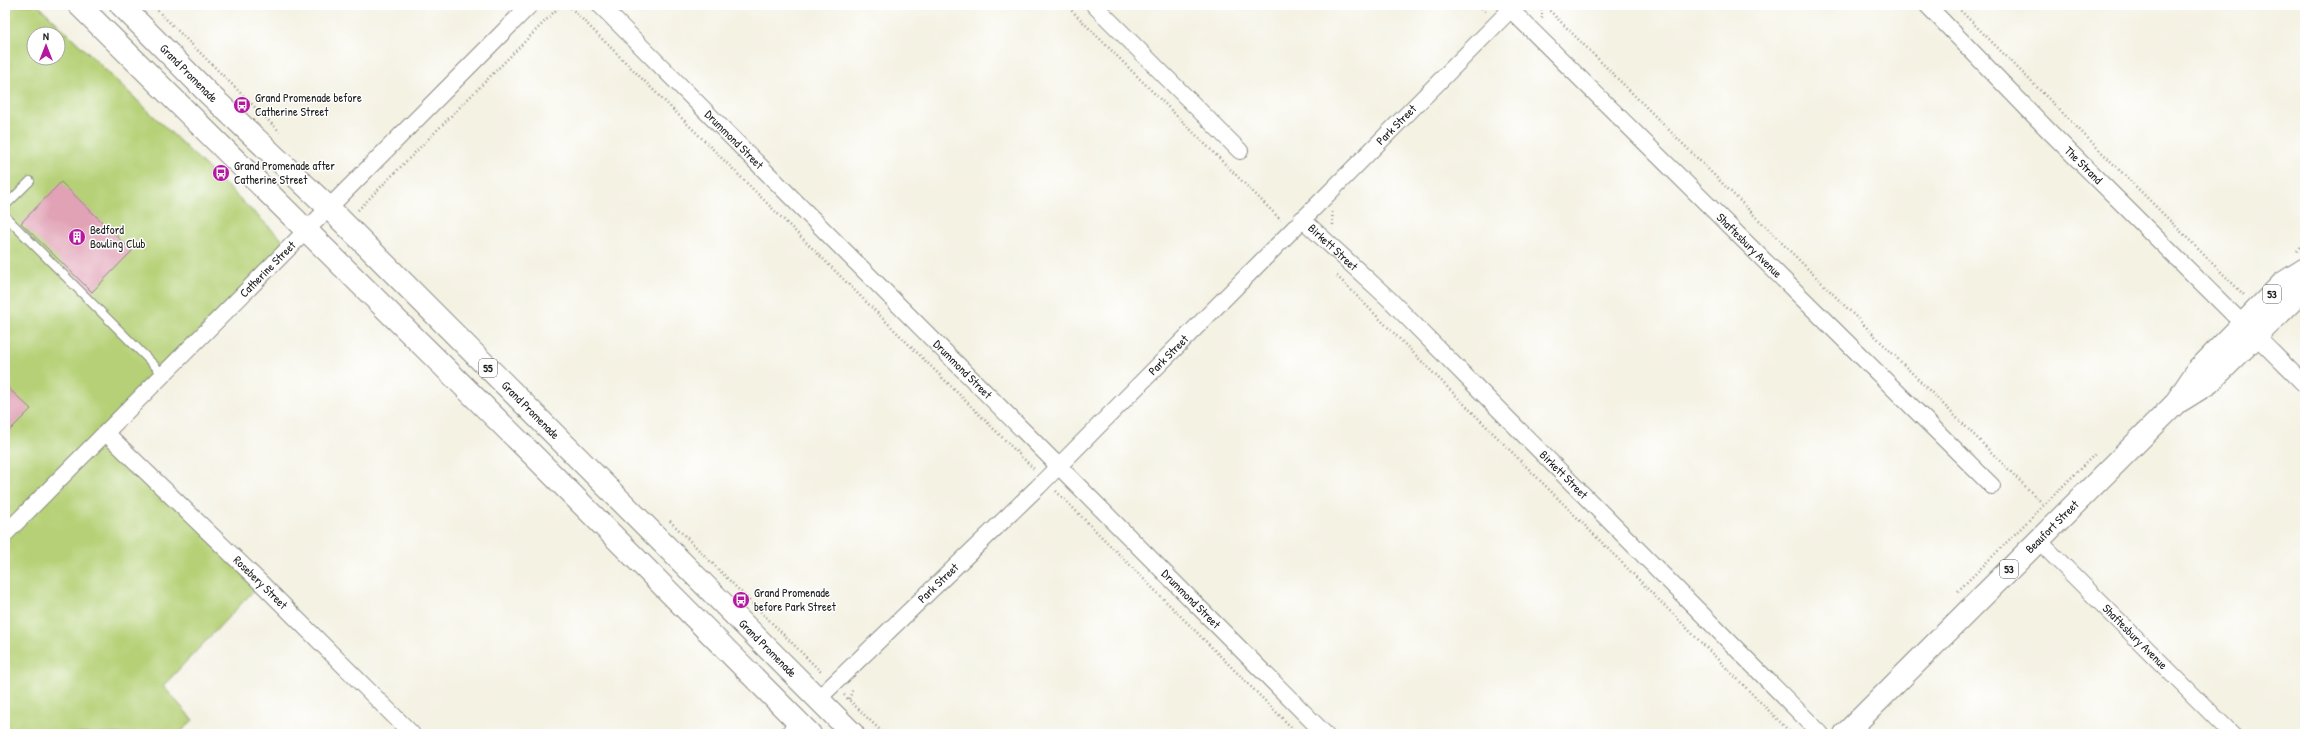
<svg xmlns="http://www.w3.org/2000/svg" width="2310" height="739" font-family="'Patrick Hand',sans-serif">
<rect width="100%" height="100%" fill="#fff"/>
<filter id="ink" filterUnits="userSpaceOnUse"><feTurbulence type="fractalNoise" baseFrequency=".025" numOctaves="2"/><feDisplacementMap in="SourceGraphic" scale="8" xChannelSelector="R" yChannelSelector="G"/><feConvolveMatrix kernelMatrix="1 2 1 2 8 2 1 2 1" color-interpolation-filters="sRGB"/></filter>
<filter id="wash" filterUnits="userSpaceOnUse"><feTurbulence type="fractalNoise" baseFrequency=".012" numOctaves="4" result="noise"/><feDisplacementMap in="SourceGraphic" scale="16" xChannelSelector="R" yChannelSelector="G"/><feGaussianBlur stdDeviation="0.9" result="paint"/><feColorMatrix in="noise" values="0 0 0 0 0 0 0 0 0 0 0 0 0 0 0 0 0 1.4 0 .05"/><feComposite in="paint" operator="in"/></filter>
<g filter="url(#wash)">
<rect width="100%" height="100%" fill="#f4f2e3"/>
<path fill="#b5d076" stroke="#687649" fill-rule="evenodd" d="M5,5H38L290,247L106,433L261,583L163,686L193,720L179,734H5ZM34,34H58V58H34Z"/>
<g id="blocks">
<path fill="#e1a2b6" d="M61,182L132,251L92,292L21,223Z
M5,385L31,409L5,435Z"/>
</g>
</g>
<g filter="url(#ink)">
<use href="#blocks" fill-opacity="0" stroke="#888780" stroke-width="1"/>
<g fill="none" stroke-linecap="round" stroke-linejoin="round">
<g stroke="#888780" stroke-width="10">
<path id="service" d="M5,206L30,181
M5,216L164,375"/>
</g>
<g stroke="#888780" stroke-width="18">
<g id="minor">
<path id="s1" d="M600,5L1325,734"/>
<path d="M1094,5L1240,151"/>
<path id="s2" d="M1506,5L1992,486"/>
<path id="s3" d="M1927,5L2047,129L2243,324"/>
<path id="s4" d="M1302,219L1389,299L1821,734"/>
<path d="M2257,337L2305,385"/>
<path id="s5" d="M106,433L261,583L412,734"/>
<path id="s6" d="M5,534L530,5"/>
<path id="s7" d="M2038,540L2232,734"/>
<path id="s8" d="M818,699L1038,487L1515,5"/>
<path d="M788,734L799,723"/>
</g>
</g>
<g stroke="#888780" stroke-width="24">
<g id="primary">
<path d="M79,5L537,459L810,734"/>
<path id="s9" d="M121,5L209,94L329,208L853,734"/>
<path d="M2180,401L2209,383L2299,294L2305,284"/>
<path id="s10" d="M1845,734L2174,405L2197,371L2283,283L2305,269"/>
</g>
</g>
<path stroke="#888780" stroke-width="2.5" stroke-dasharray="1 3" stroke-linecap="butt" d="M152,5L280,132
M568,5L1034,469
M1066,5L1281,220
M1479,5L1486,12
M1541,5L1542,18
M1544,5L2044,505
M1955,5L2245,296
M358,210L561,5
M1332,212L1333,225
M2297,251L2305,243
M1337,276L1792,734
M1056,491L1298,734
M670,521L822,673
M1958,591L2096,453
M844,695L884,734
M849,699L853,689"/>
<use href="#service" stroke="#fff" stroke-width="8"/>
<use href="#minor" stroke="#fff" stroke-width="16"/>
<use href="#primary" stroke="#fff" stroke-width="22"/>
</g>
</g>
<defs>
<g id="bus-disc" transform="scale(0.9)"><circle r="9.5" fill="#b5179e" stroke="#fff"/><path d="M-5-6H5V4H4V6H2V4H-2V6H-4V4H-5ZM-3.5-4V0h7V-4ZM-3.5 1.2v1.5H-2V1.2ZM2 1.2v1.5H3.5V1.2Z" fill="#fff"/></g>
<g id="building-disc" transform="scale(0.9)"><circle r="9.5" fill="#b5179e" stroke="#fff"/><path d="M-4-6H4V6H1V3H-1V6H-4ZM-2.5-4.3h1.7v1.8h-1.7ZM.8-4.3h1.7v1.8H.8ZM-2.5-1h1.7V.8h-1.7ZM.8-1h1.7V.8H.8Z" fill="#fff"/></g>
</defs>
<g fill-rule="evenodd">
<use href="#bus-disc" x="242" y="105"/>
<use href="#bus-disc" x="221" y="173"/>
<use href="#building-disc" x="77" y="237"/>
<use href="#bus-disc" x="741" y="600"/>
</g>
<g text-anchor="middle" stroke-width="3" stroke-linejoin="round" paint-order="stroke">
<g fill="#fff" stroke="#606060" stroke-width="1">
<rect x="2263" y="285" width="18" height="18" rx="3"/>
<rect x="479" y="359" width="18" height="18" rx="3"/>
<rect x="2000" y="560" width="18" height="18" rx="3"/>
</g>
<g font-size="11" font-weight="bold" fill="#1c1c1c">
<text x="2272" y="298">53</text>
<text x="488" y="372">55</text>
<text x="2009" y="573">53</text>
</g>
<g font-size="12" fill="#1c1c1c" stroke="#fff">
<text dy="4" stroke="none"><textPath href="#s9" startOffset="96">Grand Promenade</textPath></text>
<text dy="4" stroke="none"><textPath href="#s8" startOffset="815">Park Street</textPath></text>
<text dy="4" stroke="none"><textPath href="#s1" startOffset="190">Drummond Street</textPath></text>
<text dy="4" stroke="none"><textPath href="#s3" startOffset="224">The Strand</textPath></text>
<text dy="4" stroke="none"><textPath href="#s2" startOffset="342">Shaftesbury Avenue</textPath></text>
<text dy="4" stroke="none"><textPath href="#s4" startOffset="42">Birkett Street</textPath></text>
<text dy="4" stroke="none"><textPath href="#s6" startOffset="373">Catherine Street</textPath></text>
<text dy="4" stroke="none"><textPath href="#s8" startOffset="491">Park Street</textPath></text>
<text dy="4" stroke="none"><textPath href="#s1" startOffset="514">Drummond Street</textPath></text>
<text dy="4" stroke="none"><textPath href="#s9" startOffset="576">Grand Promenade</textPath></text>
<text dy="4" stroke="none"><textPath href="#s4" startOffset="366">Birkett Street</textPath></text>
<text dy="4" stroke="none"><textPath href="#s10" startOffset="293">Beaufort Street</textPath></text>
<text dy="4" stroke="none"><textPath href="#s5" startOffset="215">Rosebery Street</textPath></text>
<text dy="4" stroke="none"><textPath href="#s8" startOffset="167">Park Street</textPath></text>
<text dy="4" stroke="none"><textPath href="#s1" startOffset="838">Drummond Street</textPath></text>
<text dy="4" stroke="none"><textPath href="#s7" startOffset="137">Shaftesbury Avenue</textPath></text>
<text dy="4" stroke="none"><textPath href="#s9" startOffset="912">Grand Promenade</textPath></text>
</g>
<g font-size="12" fill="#1c1c1c" stroke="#fff" text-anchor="start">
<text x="255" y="102">Grand Promenade before<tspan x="255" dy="14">Catherine Street</tspan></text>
<text x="234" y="170">Grand Promenade after<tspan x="234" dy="14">Catherine Street</tspan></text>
<text x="90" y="234">Bedford<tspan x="90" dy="14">Bowling Club</tspan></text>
<text x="754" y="597">Grand Promenade<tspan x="754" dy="14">before Park Street</tspan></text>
</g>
</g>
<rect width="2310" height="739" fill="none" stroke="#fff" stroke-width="20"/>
<g transform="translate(46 46)"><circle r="19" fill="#ffffff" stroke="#a4a4a4"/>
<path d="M0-3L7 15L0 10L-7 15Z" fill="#b5179e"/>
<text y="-6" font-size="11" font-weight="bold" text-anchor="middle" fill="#1c1c1c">N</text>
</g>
</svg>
